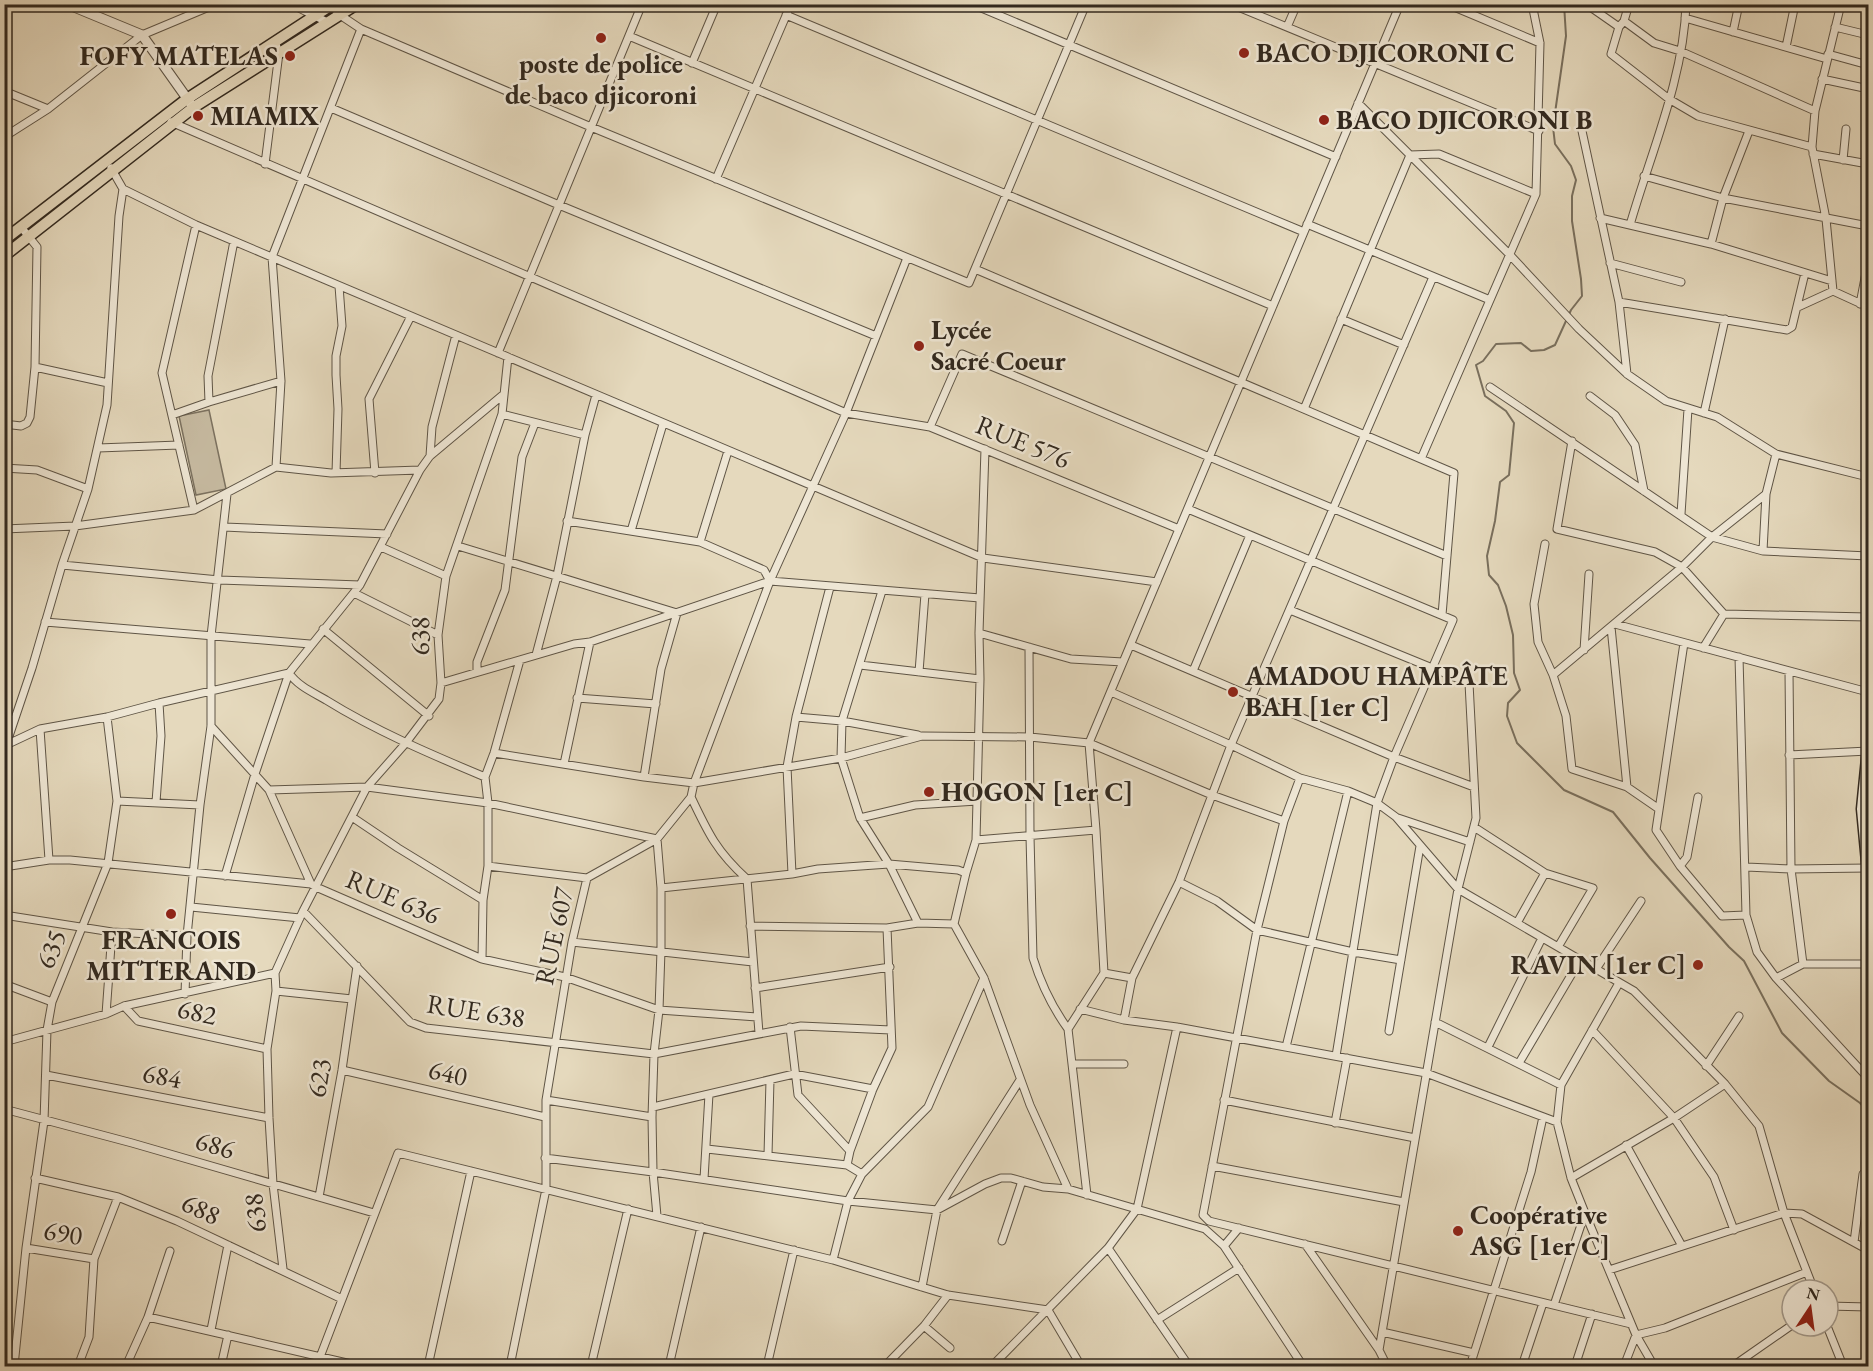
<svg xmlns="http://www.w3.org/2000/svg" width="1873" height="1371" font-family="'EB Garamond',serif">
<rect width="100%" height="100%" fill="#e5d9bd"/>
<filter id="stains"><feTurbulence type="fractalNoise" baseFrequency=".00333" numOctaves="4"/><feColorMatrix values="0 0 0 0 .2 0 0 0 0 .09 0 0 0 0 .02 0 0 0 .5 -.17"/></filter>
<radialGradient id="worn" r=".72"><stop offset=".6" stop-color="#630" stop-opacity="0"/><stop offset="1" stop-color="#630" stop-opacity=".3"/></radialGradient>
<path fill="#c7bba2" stroke="#7c7260" stroke-width="1.5" d="M209,410L226,489L196,495L179,416Z"/>
<g fill="none" stroke-linecap="round" stroke-linejoin="round">
<path stroke="#796f5d" stroke-width="2" d="M1564,4L1566,36L1553,127L1555,144L1571,166L1576,180L1572,196V221L1581,279L1582,296L1571,310L1555,345L1544,350L1531,351L1521,343L1496,344L1483,361L1476,365L1485,396L1506,411L1514,423L1509,475L1500,482L1495,521L1487,556L1489,575L1498,585L1506,606L1513,635L1514,673L1520,690L1508,703L1507,716L1517,743L1564,790L1613,812L1650,858L1729,947L1744,961L1782,1033L1829,1081L1860,1103L1868,1112"/>
<g stroke="#5f5546" stroke-width="9">
<path id="minor" d="M291,4L329,23
M972,4L1336,157
M1231,4L1539,131
M1447,4L1540,43
M1586,4L1619,27
M1629,4L1624,21L1619,27L1611,54L1669,99L1698,116L1812,147
M1861,4L1868,7
M337,13L361,29L591,127L969,283L1086,4
M786,15L1304,232
M1685,18L1827,59
M1624,21L1654,43L1680,51L1815,111
M1287,27L1297,4
M1835,27L1868,35
M1733,32L1739,4
M629,36L1273,306
M1786,47L1795,4
M1828,54L1868,65
M692,63L717,4
M1822,79L1864,88
M4,91L48,109
M1358,103L1510,255L1579,329L1627,374L1666,401L1717,417L1776,454L1868,477
M331,108L559,205L876,336
M171,122L846,413L930,427L1179,529
M1582,131L1619,302L1787,330L1792,327L1805,273
M1749,131L1723,198L1868,226
M4,137L48,109L142,35L216,4
M1813,154L1868,164
M1843,160L1846,129
M265,164L279,53L275,41
M111,168L123,189L196,225L983,558L1157,582
M1644,176L1723,198L1711,244
M716,179L791,4
M123,189L119,216L107,405L88,489L62,565L219,580L360,585
M1600,218L1711,244L1832,281
M1307,224L1490,300
M196,225L162,373L194,510L276,467L331,473L420,470
M1630,225C1650,155 1684,78 1686,4
M1610,263L1681,282
M975,269L1454,473L1442,615
M1833,291L1826,219L1812,147L1815,111L1841,4
M1619,302L1627,374
M1860,304L1868,262
M1798,307L1833,291L1868,307
M1341,319L1404,345
M498,353L642,4
M35,367L108,383
M1490,387L1712,537L1763,551L1868,556
M1590,396L1615,415L1635,445L1644,491
M209,402L208,376L234,241
M1304,409L1410,155L1439,154L1536,194
M1704,413L1725,319
M502,414L585,435
M172,415L209,402L281,381
M4,424L21,426L27,423L30,417L35,367L37,247L21,227
M930,427L962,354L1447,556
M1572,441L1557,529L1655,552L1682,567L1724,614L1868,617
M98,448L179,445
M985,449L979,633L980,679L976,840L966,873L954,924L984,978L1030,1105L1068,1189L1205,1229L1224,1246L1303,1366
M728,451L700,542L764,570L770,581
M430,456L432,427L456,335
M1421,459L1536,194L1540,43L1532,4
M276,467L281,381L272,257L361,29
M4,468L37,470L88,489
M336,473L338,409L336,375V356L342,326L339,286
M375,473L369,399L411,316
M1188,509L1453,620L1394,757L1377,803L1336,1056
M1681,514L1688,409
M567,521L700,542
M224,527L387,534
M4,529L75,526L194,510
M631,531L663,424
M1545,544L1534,604L1538,642L1553,675L1566,716L1572,769L1627,787L1659,809
M458,546L677,613L661,669L644,777
M381,547L446,576
M1763,551L1766,494
M882,591L842,721L841,758L860,818L889,864L918,923
M354,593L438,635
M1290,610L1469,683L1476,818L1458,889L1379,1350
M45,622L310,644
M1615,624L1868,692
M1611,627L1627,787
M323,629L429,716
M979,633L1071,659L1123,662
M1684,643L1656,830L1680,866L1722,916L1746,915
M1131,645L1394,757L1474,787
M1029,647L1030,836L1033,958C1041,984 1052,1007 1068,1029
M1703,648L1724,614
M1584,650L1589,574
M536,655L557,576L585,435L596,395
M1739,657L1746,915L1757,952L1776,978L1868,1078
M860,665L980,679
M1193,671L1250,535
M1789,671L1791,869L1803,964
M477,672V662L505,590L522,457L535,423
M919,672L925,594
M1553,675L1682,567L1712,537L1766,494L1776,454
M441,683L574,644L590,642L770,581L980,598
M1111,692L1231,745L1300,778L1348,791L1377,803L1396,817L1458,889L1634,991L1725,1084L1759,1126L1784,1213L1814,1290
M577,698L656,704
M796,717L842,721L918,735
M211,726L269,790L311,884
M40,729L49,860
M6,745L40,729L107,717L159,703L289,673C298,686 312,692 326,700C376,731 430,754 485,777
M6,745L32,668L62,565
M494,753L644,777L694,783L841,758L922,736L1030,737L1089,743L1212,795L1284,821
M1789,755L1868,751
M564,764L590,642
M1300,778L1284,821L1257,930L1203,1215L1209,1221L1631,1324
M269,790L367,787L488,803L657,839
M691,797C708,833 717,852 747,879L759,1033
M117,801L200,805
M156,802L161,736L159,703
M352,817L398,848L483,900
M860,818L915,805L977,801
M1398,818L1470,842
M1474,827L1545,873L1593,888L1558,947
M657,839L661,888V950L659,1010L654,1054L652,1117L653,1172L657,1216
M976,840L1096,830
M488,866L587,878
M1680,866L1687,857L1698,797
M4,867L49,860H70L311,884L316,887L482,959L565,977L659,1010L757,1017
M1746,867L1791,869L1868,868
M792,874L787,767L796,717L830,587
M225,876L255,774L289,673L360,585L420,470L430,456L504,394
M1179,882L1217,901L1257,930L1353,952L1401,960
M661,888L792,874L818,869L889,864L958,870L966,873
M191,907L300,918
M303,911L410,1022L426,1028L654,1054L801,1026L891,1030
M4,915L112,932L187,936
M1517,923L1545,873
M750,926L887,928L918,923L954,924
M572,942L753,962
M482,959L483,900L488,866V803L485,777L494,753L520,660
M1596,969L1641,901
M1104,973L1132,978
M1776,978L1803,964H1868
M1619,983L1561,1085L1557,1122L1571,1178L1585,1213L1636,1335L1654,1366
M4,984L52,1002
M755,988L890,967
M276,991L352,999
M185,994L187,936L200,805L211,726V636L227,494
M124,1006L138,1021L267,1049
M106,1014L112,932
M1124,1020L1132,978L1179,882L1231,745L1433,277
M1435,1022L1561,1085
M790,1027L798,1095L850,1151L847,1165L862,1174
M1177,1027L1426,1073L1557,1122
M1592,1030L1674,1118L1714,1177L1734,1230
M1389,1031L1420,846
M4,1042L106,1014L124,1006L275,973
M1286,1047L1348,791
M1488,1047L1542,938
M1519,1063L1580,960
M1073,1064H1124
M1706,1066L1739,1016
M342,1070L545,1117
M46,1075L269,1118
M546,1100L652,1117
M1224,1100L1415,1138
M653,1107L794,1074L873,1089
M4,1109L132,1143L374,1213
M1335,1123L1347,1058
M1626,1145L1682,1246
M707,1149L847,1165
M850,1151L873,1089L892,1048L887,928
M768,1155L770,1080
M545,1158L653,1172L848,1201L937,1210L1020,1080
M1212,1166L1404,1202
M35,1178L118,1197L177,1221L342,1299
M1571,1178L1674,1118L1725,1084
M704,1179L709,1094
M1087,1195L1068,1029L1104,973L1096,830L1089,743L1400,4
M319,1197L342,1070L357,966
M1002,1241L1022,1181
M1854,1242L1863,1174
M1305,1244L1379,1350L1387,1366
M1224,1246L1239,1228
M26,1248L94,1259
M1108,1248L1189,1366
M833,1260L848,1201L862,1174L928,1107L984,978
M283,1269L273,1184L269,1118L267,1049L276,991L275,973L303,911L367,787L405,744L439,699L441,683L438,635L446,576L502,414L508,357
M1609,1270L1784,1213L1802,1214L1868,1250
M922,1287L937,1210L985,1184L1001,1178H1011L1043,1187L1068,1189
M1554,1305L1585,1213
M1828,1306L1868,1307
M1048,1310L1081,1366
M148,1317L170,1251
M1157,1320L1239,1268
M924,1326L950,1348
M1827,1326L1843,1366
M211,1330L228,1245
M1382,1332L1474,1353
M320,1357L398,1153L833,1260L948,1295L1048,1310
M14,1366L26,1248L44,1121L47,1030L52,1002L108,863L117,801L107,717
M78,1366L89,1337L94,1259L118,1197
M126,1366L148,1317L360,1366
M221,1366L228,1335
M428,1366L471,1171
M510,1366L546,1189V1100L572,942L587,878L657,839L691,797L694,783L770,581L846,413L907,258
M591,1366L628,1209
M669,1366L701,1227
M767,1366L794,1250
M885,1366L924,1326L948,1295
M992,1366L1108,1248L1137,1209L1177,1027L1124,1020L1080,1009
M1470,1366L1531,1172L1543,1117
M1522,1366L1543,1303
M1575,1366L1592,1314
M1624,1366L1636,1335L1665,1328L1807,1272
M1733,1366L1792,1325
M1827,1366L1841,1362"/>
</g>
<g stroke="#5f5546" stroke-width="11">
<path id="tertiary" d="M67,4L142,35L191,104"/>
</g>
<g stroke="#32291f" stroke-width="13">
<path id="secondary" d="M1868,748L1862,809L1868,873"/>
</g>
<g stroke="#32291f" stroke-width="13">
<path id="primary" d="M4,240L187,99L333,4
M4,256L194,107L357,4"/>
</g>
<use href="#minor" stroke="#eee6d4" stroke-width="7"/>
<use href="#tertiary" stroke="#eee6d4" stroke-width="9"/>
<use href="#secondary" stroke="#eee6d4" stroke-width="10"/>
<use href="#primary" stroke="#e5d9bd" stroke-width="10"/>
</g>
<g fill="#8f2418" stroke="#eee6d4" stroke-width="2">
<circle cx="601" cy="38" r="6"/>
<circle cx="1244" cy="53" r="6"/>
<circle cx="290" cy="56" r="6"/>
<circle cx="198" cy="116" r="6"/>
<circle cx="1324" cy="120" r="6"/>
<circle cx="919" cy="346" r="6"/>
<circle cx="1233" cy="692" r="6"/>
<circle cx="929" cy="792" r="6"/>
<circle cx="171" cy="914" r="6"/>
<circle cx="1698" cy="965" r="6"/>
<circle cx="1458" cy="1231" r="6"/>
</g>
<g text-anchor="middle" stroke-width="5" stroke-linejoin="round" paint-order="stroke">
<g font-size="27" font-weight="bold" fill="#32291f" stroke="#eee6d4" text-anchor="start">
<text x="1256" y="62">BACO DJICORONI C</text>
<text x="278" y="65" text-anchor="end">FOFY MATELAS</text>
<text x="601" y="73" text-anchor="middle">poste de police<tspan x="601" dy="31">de baco djicoroni</tspan></text>
<text x="210" y="125">MIAMIX</text>
<text x="1336" y="129">BACO DJICORONI B</text>
<text x="931" y="339">Lycée<tspan x="931" dy="31">Sacré Coeur</tspan></text>
<text x="1245" y="685">AMADOU HAMPÂTE<tspan x="1245" dy="31">BAH [1er C]</tspan></text>
<text x="941" y="801">HOGON [1er C]</text>
<text x="171" y="949" text-anchor="middle">FRANCOIS<tspan x="171" dy="31">MITTERAND</tspan></text>
<text x="1686" y="974" text-anchor="end">RAVIN [1er C]</text>
<text x="1470" y="1224">Coopérative<tspan x="1470" dy="31">ASG [1er C]</tspan></text>
</g>
<g font-size="27" fill="#32291f" stroke="#eee6d4">
<text transform="translate(1023 442) rotate(22)" y="9">RUE 576</text>
<text transform="translate(420 636) rotate(-89)" y="9">638</text>
<text transform="translate(393 897) rotate(23)" y="9">RUE 636</text>
<text transform="translate(554 936) rotate(-78)" y="9">RUE 607</text>
<text transform="translate(51 949) rotate(-68)" y="9">635</text>
<text transform="translate(476 1011) rotate(9)" y="9">RUE 638</text>
<text transform="translate(197 1012) rotate(12)" y="9">682</text>
<text transform="translate(448 1073) rotate(13)" y="9">640</text>
<text transform="translate(162 1076) rotate(11)" y="9">684</text>
<text transform="translate(319 1078) rotate(-81)" y="9">623</text>
<text transform="translate(215 1145) rotate(16)" y="9">686</text>
<text transform="translate(201 1209) rotate(25)" y="9">688</text>
<text transform="translate(255 1213) rotate(-96)" y="9">638</text>
<text transform="translate(63 1233) rotate(9)" y="9">690</text>
</g>
</g>
<rect width="1873" height="1371" fill="none" stroke="#e5d9bd" stroke-width="24"/>
<rect x="6" y="6" width="1861" height="1359" fill="none" stroke="#32291f" stroke-width="3"/>
<rect x="12" y="12" width="1849" height="1347" fill="none" stroke="#32291f" stroke-width="1.5"/>
<g transform="translate(1810 1308) rotate(13)"><circle r="28" fill="#eee6d4" stroke="#a39a8c" stroke-width="1.5"/>
<path d="M0-4.5L10 22L0 15L-10 22Z" fill="#8f2418"/>
<text y="-9" font-size="16" font-weight="bold" text-anchor="middle" fill="#32291f">N</text>
</g>
<rect width="100%" height="100%" filter="url(#stains)"/>
<rect width="100%" height="100%" fill="url(#worn)"/>
</svg>
